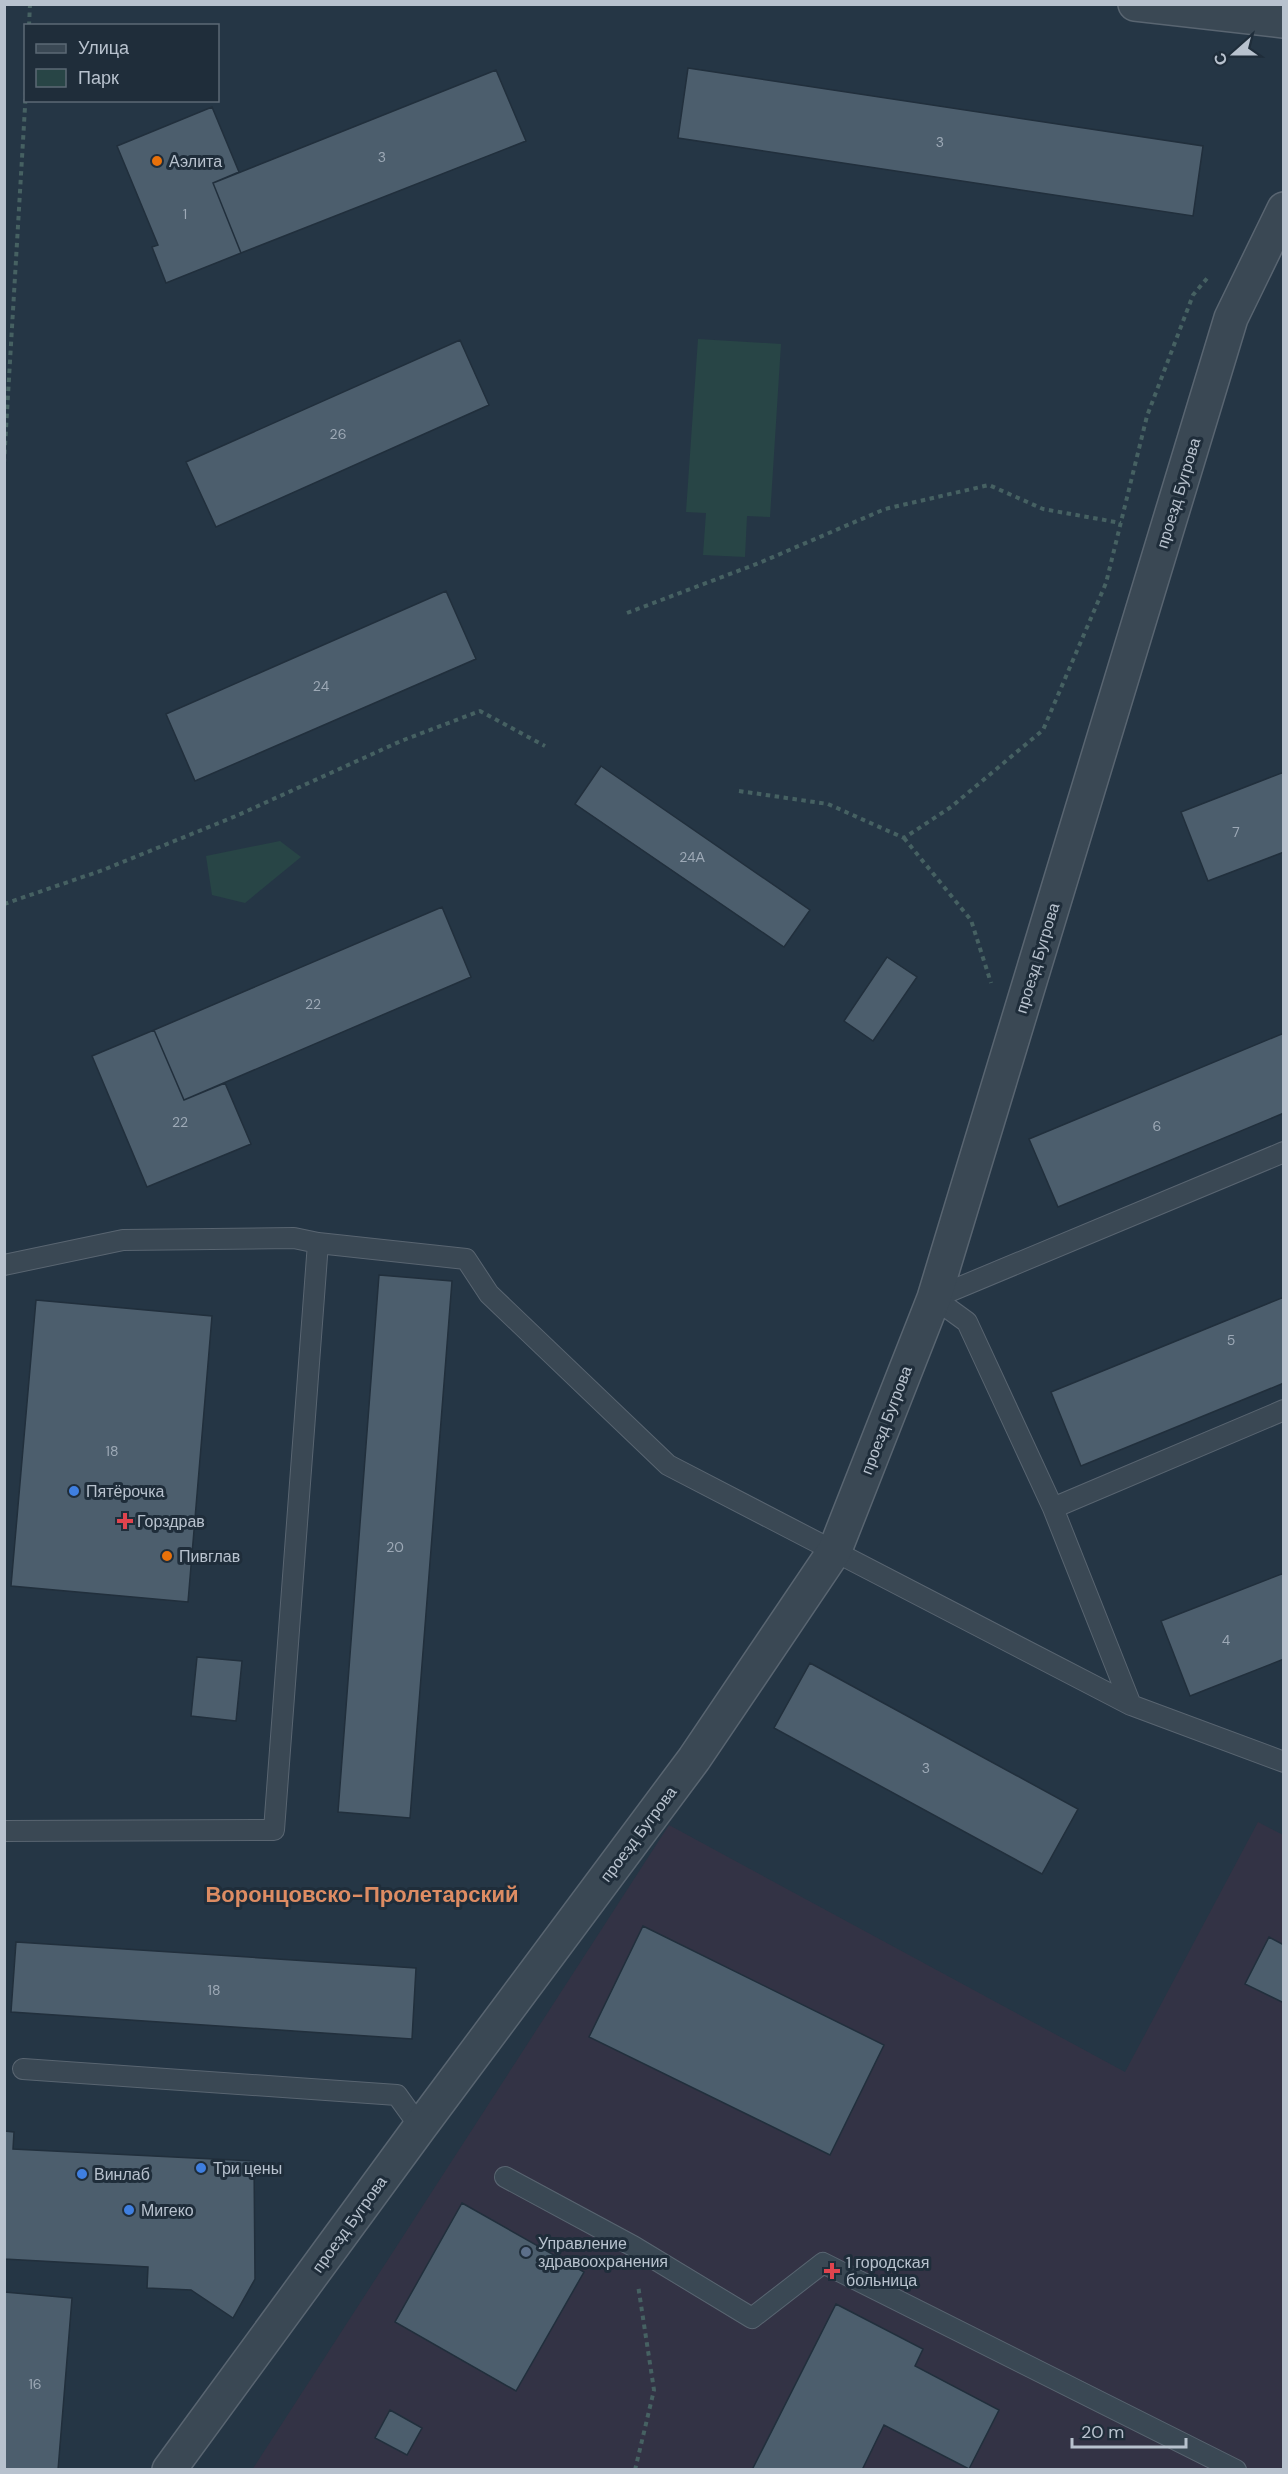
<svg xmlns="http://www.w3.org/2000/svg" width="1288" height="2474" font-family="'DM Sans',sans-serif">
<rect width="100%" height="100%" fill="#253645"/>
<path fill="#333345" d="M1258,1822L1283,1835V2469L252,2470L669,1825L1125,2072Z"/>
<path fill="#284546" d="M698,339L781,344L770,517L747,516L745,557L703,555L706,513L686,512Z
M280,841L301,857L245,903L212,895L206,856Z"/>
<path fill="#4c5e6d" stroke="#212f3c" stroke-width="1.5" d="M688,68L1203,146L1193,216L678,138Z
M496,70L526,141L241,253L213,183Z
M212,107L239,172L213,183L241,253L166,283L152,247L158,245L117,146Z
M460,340L489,405L216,527L186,462Z
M446,591L476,659L195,781L166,714Z
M601,766L810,910L784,947L575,804Z
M1284,772V852L1208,881L1181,812Z
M442,907L471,977L184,1100L154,1030Z
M887,957L917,977L873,1041L844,1021Z
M154,1030L184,1100L225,1083L251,1144L147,1187L92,1056Z
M1284,1033V1113L1058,1207L1029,1139Z
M379,1275L452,1281L410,1818L338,1812Z
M1284,1297V1383L1081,1466L1051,1392Z
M36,1300L212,1316L188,1602L11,1586Z
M1284,1573V1659L1190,1696L1161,1621Z
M197,1657L242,1661L236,1721L191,1716Z
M810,1663L1078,1809L1042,1874L774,1728Z
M643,1926L884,2045L830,2155L589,2037Z
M1269,1937L1284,1945V2003L1245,1984Z
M16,1942L416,1968L412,2039L11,2012Z
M4,2131L14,2132L13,2149L254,2161L255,2279L233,2318L191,2290L147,2288L148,2267L4,2259Z
M462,2203L584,2272L516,2391L395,2322Z
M4,2292L72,2298L58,2470H4Z
M836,2304L923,2349L915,2366L999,2410L969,2469L884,2425L862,2470H752Z
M390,2410L422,2428L407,2455L375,2438Z"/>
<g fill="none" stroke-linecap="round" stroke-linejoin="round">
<g stroke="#596571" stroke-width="22">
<path id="service" d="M4,1265L123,1240L294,1238L318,1243L466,1259L489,1294L668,1465L1131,1705L1284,1762
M934,1298L967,1322L1053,1508L1131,1705
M934,1298L1284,1152
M1053,1508L1284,1410
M4,1831L274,1830L318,1243
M23,2069L397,2095L420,2127
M505,2177L633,2246L752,2318L823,2263L1236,2470"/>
</g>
<g stroke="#596571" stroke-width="36">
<path id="minor" d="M169,2470L420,2127L694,1759L835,1550L934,1298L1231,318L1284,209"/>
</g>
<g stroke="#596571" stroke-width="36">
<path id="tertiary" d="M1135,4L1284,21"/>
</g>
<path stroke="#466162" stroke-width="4" stroke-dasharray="4.5 4.5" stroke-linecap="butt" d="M29,26L30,4
M4,463L26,90
M627,613L759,563L885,509L989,485L1043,509L1121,523
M739,791L828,804L904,838L951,807L1043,730L1106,583L1147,416L1193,295L1209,276
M904,838L971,920L991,983
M4,904L103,870L236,816L401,741L480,711L545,746
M635,2470L654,2390L638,2285"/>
<use href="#service" stroke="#3a4854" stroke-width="20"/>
<use href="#minor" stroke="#3a4854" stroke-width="33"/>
<use href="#tertiary" stroke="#3a4854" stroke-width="33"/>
</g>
<g fill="#e8710a" stroke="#1f2d3a" stroke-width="2">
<circle cx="157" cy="161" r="6"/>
<circle cx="167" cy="1556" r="6"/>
</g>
<g fill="#3f7fe0" stroke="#1f2d3a" stroke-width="2">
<circle cx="74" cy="1491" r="6"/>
<circle cx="201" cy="2168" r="6"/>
<circle cx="82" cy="2174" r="6"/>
<circle cx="129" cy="2210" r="6"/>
</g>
<g fill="#e0444e" stroke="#1f2d3a" stroke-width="2">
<path d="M122 1512h6v6h6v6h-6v6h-6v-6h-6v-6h6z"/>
<path d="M829 2262h6v6h6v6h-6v6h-6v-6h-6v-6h6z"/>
</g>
<circle fill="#5c6f8a" stroke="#1f2d3a" stroke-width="2" cx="526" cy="2252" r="6"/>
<g text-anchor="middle" stroke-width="6" stroke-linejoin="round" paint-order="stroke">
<g font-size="14" fill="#9da9b6">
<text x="940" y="147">3</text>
<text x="382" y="162">3</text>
<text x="185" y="219">1</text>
<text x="338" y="439">26</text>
<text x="321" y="691">24</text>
<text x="1236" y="837">7</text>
<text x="692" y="862">24А</text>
<text x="313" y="1009">22</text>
<text x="180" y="1127">22</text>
<text x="1157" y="1131">6</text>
<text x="1231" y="1345">5</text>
<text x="112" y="1456">18</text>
<text x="395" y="1552">20</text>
<text x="1226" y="1645">4</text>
<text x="926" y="1773">3</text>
<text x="214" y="1995">18</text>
<text x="35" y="2389">16</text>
</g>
<g font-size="16" fill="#b8c2ce" stroke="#1f2d3a" text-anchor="start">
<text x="169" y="167">Аэлита</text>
<text x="86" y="1497">Пятёрочка</text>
<text x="137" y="1527">Горздрав</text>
<text x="179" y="1562">Пивглав</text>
<text x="213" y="2174">Три цены</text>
<text x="94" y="2180">Винлаб</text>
<text x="141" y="2216">Мигеко</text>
<text x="538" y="2249">Управление<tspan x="538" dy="18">здравоохранения</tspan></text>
<text x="846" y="2268">1 городская<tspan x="846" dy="18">больница</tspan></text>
</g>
<g font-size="16" fill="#b8c2ce" stroke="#1f2d3a">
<text transform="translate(1178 493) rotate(-73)" y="6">проезд Бугрова</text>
<text transform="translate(1037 958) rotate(-73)" y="6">проезд Бугрова</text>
<text transform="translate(886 1420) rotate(-69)" y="6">проезд Бугрова</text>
<text transform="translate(638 1834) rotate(-53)" y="6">проезд Бугрова</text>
<text transform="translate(349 2224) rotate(-54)" y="6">проезд Бугрова</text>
</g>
<g font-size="22" font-weight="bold" fill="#dd8c63" stroke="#1f2d3a">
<text x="362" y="1902">Воронцовско-Пролетарский</text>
</g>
</g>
<rect width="1288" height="2474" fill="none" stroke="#b8c2ce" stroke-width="12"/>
<rect x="24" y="24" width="195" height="78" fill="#1f2d3a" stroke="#5c6975" stroke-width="1.5"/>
<rect x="36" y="44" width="30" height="9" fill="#3a4854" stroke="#5c6975" stroke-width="1.5"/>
<text x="78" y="54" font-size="18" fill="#b8c2ce">Улица</text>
<rect x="36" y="69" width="30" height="18" fill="#284546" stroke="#5c6975" stroke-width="1.5"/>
<text x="78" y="84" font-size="18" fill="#b8c2ce">Парк</text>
<g transform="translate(1234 54) rotate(249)" stroke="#1f2d3a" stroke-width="4.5" paint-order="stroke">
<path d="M0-4.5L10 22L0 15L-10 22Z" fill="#b8c2ce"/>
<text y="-9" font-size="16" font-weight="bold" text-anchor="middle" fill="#b8c2ce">С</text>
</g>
<path d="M1072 2438v9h114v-9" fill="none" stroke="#b8c2ce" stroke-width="3"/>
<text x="1081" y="2438" font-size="18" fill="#b8c2ce" stroke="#1f2d3a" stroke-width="4.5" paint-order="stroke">20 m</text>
</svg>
